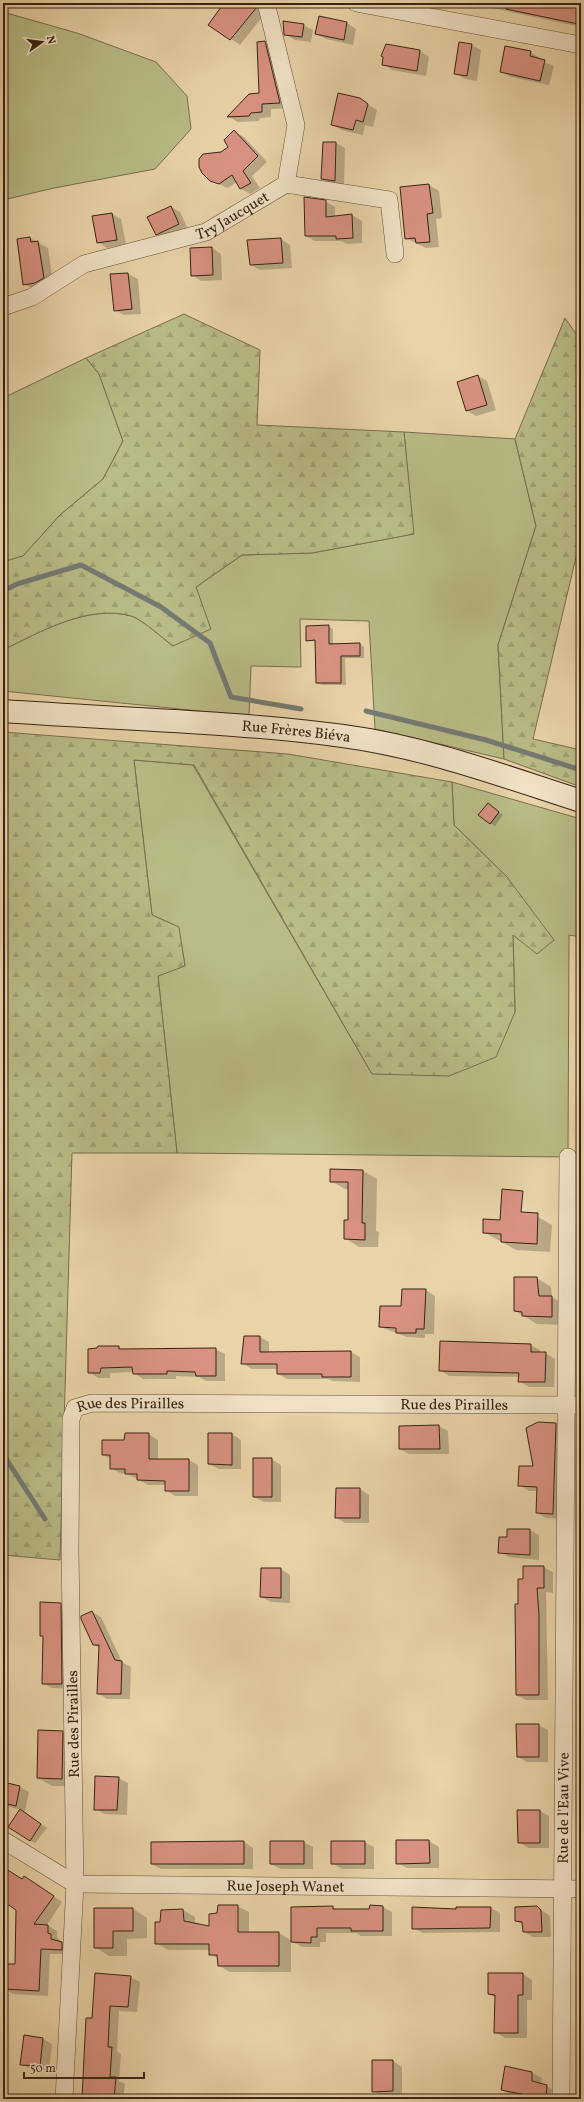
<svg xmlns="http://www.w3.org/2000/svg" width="584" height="2102" font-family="Vollkorn,serif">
<defs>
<pattern id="forest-firs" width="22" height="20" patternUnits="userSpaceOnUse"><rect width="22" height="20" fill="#b9bc86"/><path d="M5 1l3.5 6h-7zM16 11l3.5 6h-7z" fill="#a0a173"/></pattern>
</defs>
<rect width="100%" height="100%" fill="#e9d3a8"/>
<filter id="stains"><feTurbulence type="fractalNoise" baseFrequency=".005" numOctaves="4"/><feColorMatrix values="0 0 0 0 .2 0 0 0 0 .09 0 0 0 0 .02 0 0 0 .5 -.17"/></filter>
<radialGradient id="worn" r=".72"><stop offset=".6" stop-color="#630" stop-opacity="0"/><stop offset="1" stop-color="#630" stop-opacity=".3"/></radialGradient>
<path fill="#b9bc86" stroke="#786f4c" d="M3,12L77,33L156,62L187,96L191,129L155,169L54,188L3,200Z
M86,358L99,374L123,441L103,479L60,515L23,556L3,562V398Z
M404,432L515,439L536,526L498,645L504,759L375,729L369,621L300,619L301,667L251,666L249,716L3,691V650C39,632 89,604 131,616C140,618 164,639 173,646L196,587L242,555L312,553L413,534Z
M134,760L193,765L372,1074L515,1012L513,935L507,877L454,825L452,782L581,819V937L569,935L568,1157L177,1153L158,976L185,965L178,927L152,915Z"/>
<path fill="url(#forest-firs)" stroke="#786f4c" d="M184,314L260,350L257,425L404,432L414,534L312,553L242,555L196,587L211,629L173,646C164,639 140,618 131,616C88,604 40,632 3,650V562L23,556L60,515L103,479L123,441L99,374L86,358Z
M565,318L581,341V536L533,739L581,750V787L504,759L498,645L536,526L515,439Z
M3,732L288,754L452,782L454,825L507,877L554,940L537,954L513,935L515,1012L496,1057L449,1076L372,1074L194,765L134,760L152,915L179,927L185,966L158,976L177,1153H72L60,1560L3,1555Z"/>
<path fill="#0003" d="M220,3H267L266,12L240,45L209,24L223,5Z
M483,3H581V27L492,8Z
M320,17L347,23L356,29L353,45L326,39L316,34Z
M303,25L313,30L311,42L295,40L285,34Z
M265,42L274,48L289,108L271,109V117L260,118L259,121L238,122L229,117L249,95L260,94Z
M460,43L472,45L481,50L477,81L465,79L455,73Z
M387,45L420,51L429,57L426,76L392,70L383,64Z
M530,52L540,58L539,60L554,66L549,85L511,77L501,72Z
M360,99L377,110L373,127L365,125L363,135L341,130L332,124Z
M234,132L244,137L267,162L252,176L260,188L250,194L241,189L237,182L228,188L210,180L221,153L230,147Z
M336,143L345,148L344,186L332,184L322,179Z
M429,185L439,191L442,218L436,219L439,247L426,248L406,238L401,188Z
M325,201L335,207V217L352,215L362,221V243L347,244L341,241H315L306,236Z
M171,207L180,212L188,229L166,240L157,234Z
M112,214L121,219L126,244L107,248L98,242Z
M30,238L48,248L53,283L34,289L24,284Z
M281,239L290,245L292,268L260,270L251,265Z
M212,248L221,254L222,280L201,281L192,275Z
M128,274L138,279L141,314L124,315L115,310L111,275Z
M478,376L487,381L496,410L476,416L466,410Z
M328,626L333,629V645L360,644L364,647V658H345L346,685H322L317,683L316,642L307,640Z
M492,807L503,815L495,826L490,823Z
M331,1170L363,1171L377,1179L376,1231L379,1232L378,1247H359L345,1238L349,1221V1189H345L331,1181Z
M538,1217L552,1225L550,1252L516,1250L484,1232L501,1221Z
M580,1218H581V1279L579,1278Z
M537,1278L551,1287L552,1297L566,1306V1325L537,1324L515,1311Z
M426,1290L435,1296L434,1334H425V1338L407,1337L380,1327L402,1307Z
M244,1337H260L269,1342V1353L351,1352L360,1357V1382L333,1381L328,1379H287L278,1374V1369H252L242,1363Z
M530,1345L540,1350V1353H545L555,1359L554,1387H529L519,1381V1377L449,1376L440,1370Z
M118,1347L123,1350L215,1349L225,1354V1381H206L199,1377L176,1376V1379H143L133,1372L110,1373V1378H98L89,1372Z
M555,1424L565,1429L562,1519L546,1518L537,1513V1491H529L520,1485L535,1467Z
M439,1426L448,1431L449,1454H409L400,1449V1427Z
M148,1434L158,1440V1460H189L198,1465V1496H175L166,1490V1485H148L138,1479L127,1474L120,1473L111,1468V1459L103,1455L125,1441Z
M209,1434H232L241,1440V1469H219L209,1464Z
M271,1459L281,1465V1502H264L254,1497Z
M360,1489L369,1495V1523H345L336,1517Z
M530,1530L539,1535V1560L509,1557L499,1552L508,1538Z
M543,1567L553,1572V1593L546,1592L548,1700H526L516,1695L524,1580Z
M281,1569L290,1575V1603L271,1602L261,1597Z
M60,1604L70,1609L71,1689L52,1688L43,1683L44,1637L41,1635Z
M92,1612L101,1617L122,1662L131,1667L130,1699H107L98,1693L100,1648L94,1645Z
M538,1725L548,1730V1762H527L518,1757Z
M62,1732L76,1740V1786H52L38,1778Z
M118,1778L128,1783L127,1815L105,1814L95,1809Z
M3,1783L20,1787L29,1792L25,1811L3,1805Z
M540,1811L549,1816V1848H528L519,1842Z
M29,1816L47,1828L35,1843L26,1838Z
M397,1841H429L439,1847V1868H407L397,1863Z
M244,1842L253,1848V1869H161L152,1864Z
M303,1842L313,1847V1869H281L271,1864Z
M364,1842L374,1847V1869H342L332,1863Z
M33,1883L62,1902L47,1925L57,1931V1938L60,1940V1943L71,1949V1954H50L48,1996L13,1994L3,1988L16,1965Z
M237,1906L249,1912V1933H279L292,1941L332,1907L337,1910H370L383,1907L392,1912V1936H361L356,1933H326V1942H320V1947H302L291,1941V1972H230L219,1966V1959L210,1954V1950H168L156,1943L161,1923L183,1910L195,1917V1924L210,1927L218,1914Z
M537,1907L550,1916L551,1937H533L524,1932L523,1925L516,1921Z
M491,1908L500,1913V1932L423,1933L413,1928L457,1910Z
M133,1909L147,1918V1938L127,1939V1956H109L95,1947Z
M579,1939H581V1952L579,1951Z
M523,1974L532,1980V2000H527V2038H505L496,2032V1998L489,1994Z
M130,1977L140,1982L137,2012L119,2011L117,2051L121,2054L119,2081L125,2084L123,2099H83L87,2019H93Z
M577,1991H581V2014L577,2011Z
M577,2038H581V2065L577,2063Z
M43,2039L52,2044L49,2071L31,2069L21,2064Z
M373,2061H393L402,2067V2096H382L373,2091Z
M506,2067L532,2073L542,2078L541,2084L556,2091L555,2099H531L511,2095L502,2090Z"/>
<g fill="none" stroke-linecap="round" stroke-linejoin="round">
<path stroke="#757a74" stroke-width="5" d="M3,591L17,584L81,565L161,607L210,643L231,697L301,709
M366,711L486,740L581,770
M3,1454L45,1519"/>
</g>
<path fill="#d99281" stroke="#372212" d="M224,3H256L257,7L230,40L208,25Z
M507,3H581V10L578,24L506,9Z
M319,16L347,22L344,40L315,34Z
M283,21L304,24L302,37L284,35Z
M265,41L280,103L262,104V112L251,113L249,116L227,117L249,94L259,93L257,42Z
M459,42L472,44L467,76L454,74Z
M386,44L420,50L417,71L382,65L383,57L381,56Z
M505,46L531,51L530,56L545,60L540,81L500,72Z
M338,93L360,98L368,104L363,122L356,120L353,130L331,125Z
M234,130L258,156L243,171L251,183L240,189L232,175L219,184L210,181L202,173L199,167V159L203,154L221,152L228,147L224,140Z
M323,142H336L335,181L321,179Z
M429,184L433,213L427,214L430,242L416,243L415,238L405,239L400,187Z
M304,197L326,200V217L352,214L353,238L336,239V236H305Z
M171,206L179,224L156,235L147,217Z
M112,213L117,240L97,243L92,216Z
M30,237L31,242L38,241L44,278L35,283L23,285L17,239Z
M281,238L283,263L250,265L247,240Z
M212,247L213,275L191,276L190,248Z
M128,273L132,309L114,311L110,274Z
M478,375L487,405L466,411L457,382Z
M329,625V644L360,643V656H341V683H316L315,640L306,641V626Z
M488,803L499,812L490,824L478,815Z
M330,1169L363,1170L362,1223H365V1240L344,1239V1220H348V1182H330Z
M502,1189L523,1191L521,1212L538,1213L537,1244L501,1242V1234L483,1233V1219L500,1220Z
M514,1277H537L539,1296H552V1317L522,1316V1312L514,1311Z
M402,1289H426L424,1329H416V1333H396V1328L379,1327L380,1306H401Z
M244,1336H260V1352L351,1351V1377H322V1374H277V1364H241Z
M440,1341L531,1344V1352H546L545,1382H518L519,1373L439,1371Z
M98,1346H119V1349L216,1348V1376H196L195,1372L167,1371V1374H133L132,1367L101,1368L100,1373H88V1349L97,1348Z
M538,1422L556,1423L553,1514L536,1513L537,1487L518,1486L519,1466H533L526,1428Z
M439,1425L440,1449H399V1426Z
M125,1433H149V1459H189V1491H165V1481L137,1480V1474H125V1469H110V1455H102V1440H124Z
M208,1433H232V1465L208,1464Z
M253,1458H272V1497H253Z
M336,1488H360V1518H335Z
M507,1529H530V1555L498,1553L499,1537H507Z
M523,1566H544V1588H537L539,1615V1695H516L515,1604H518V1579H523Z
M261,1568H281V1598L260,1597Z
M40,1602L61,1603L62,1684H42L43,1636H40Z
M92,1611L115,1660L122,1661L121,1694H97L99,1645H93L81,1619V1616Z
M516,1724H539V1757H517Z
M38,1730L63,1731L62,1779L37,1778Z
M95,1776L119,1777L117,1810H94Z
M3,1782L20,1786L16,1806L3,1803Z
M20,1809L41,1824L30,1841L8,1827Z
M517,1810H540V1843H518Z
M396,1840H429L430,1863L396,1864Z
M244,1841V1864H151V1842Z
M270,1841H304V1864H270Z
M331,1841H365V1864H331Z
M3,1867L22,1879L24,1876L54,1896L34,1924L48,1925V1933L51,1934V1939L62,1942V1950L41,1949L39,1991L3,1989L4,1964H15L16,1910L3,1901Z
M218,1905H238V1932H279V1966H218L217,1955H209V1944H155V1922H160L161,1910L183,1909L184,1921L209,1926V1914L217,1913Z
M370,1905L383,1906V1931H351V1928H317V1937H311V1943L291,1942V1907L333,1906V1909H369Z
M537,1906L541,1910L542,1932H523L522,1922L515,1921V1907Z
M412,1907L456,1909V1907H491L490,1928L412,1929Z
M94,1908H133V1931H113V1948H94Z
M95,1973L131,1976L128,2007L110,2006L108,2047H112L110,2077H116L114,2099L82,2098L86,2018H92Z
M488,1973H523V1995H518V2033H494L495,1995L488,1994Z
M24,2035L43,2038L40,2066L20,2065Z
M372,2060H393V2091L372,2092Z
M505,2066L532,2072V2081L547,2085L546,2099L501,2090Z"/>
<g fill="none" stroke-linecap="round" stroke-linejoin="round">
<g stroke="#644e38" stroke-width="18">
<g id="street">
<path d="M356,3L581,45"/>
<path d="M286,184L389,200L395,254"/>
<path id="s1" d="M3,307L32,297L84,264L206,232L286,184L296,125L266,3"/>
<path id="s2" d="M3,1840L75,1884L581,1889"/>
<path id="s3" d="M64,2099L75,1884L70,1551L71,1419L75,1408L92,1403L581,1405"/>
<path id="s4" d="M561,2099L568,1157"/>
</g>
</g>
<g stroke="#372212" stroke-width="24">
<g id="secondary">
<path id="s5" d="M3,711C116,719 230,721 343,736C425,747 503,776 581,801"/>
</g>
</g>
<use href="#street" stroke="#f1e2c6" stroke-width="17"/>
<use href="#secondary" stroke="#f1e2c6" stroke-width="22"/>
</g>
<g text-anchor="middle" stroke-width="4" stroke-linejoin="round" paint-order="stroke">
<g font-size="15" fill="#372212" stroke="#f1e2c6">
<text dy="5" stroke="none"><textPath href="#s1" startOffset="249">Try Jaucquet</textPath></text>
<text dy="5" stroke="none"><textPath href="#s5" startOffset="294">Rue Frères Biéva</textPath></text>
<text dy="5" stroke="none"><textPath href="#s3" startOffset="1072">Rue des Pirailles</textPath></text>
<text dy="5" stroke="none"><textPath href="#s3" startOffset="748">Rue des Pirailles</textPath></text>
<text transform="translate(73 1724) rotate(-91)" y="5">Rue des Pirailles</text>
<text dy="5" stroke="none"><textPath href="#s4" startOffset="291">Rue de l'Eau Vive</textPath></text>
<text dy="5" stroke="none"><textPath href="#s2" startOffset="295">Rue Joseph Wanet</textPath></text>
</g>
</g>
<rect width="584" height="2102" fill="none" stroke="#e9d3a8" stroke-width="16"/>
<rect x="4" y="4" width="576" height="2094" fill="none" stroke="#372212" stroke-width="2"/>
<rect x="8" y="8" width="568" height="2086" fill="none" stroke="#372212"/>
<g transform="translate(42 42) rotate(76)" stroke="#f1e2c6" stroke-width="3" paint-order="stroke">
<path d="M0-3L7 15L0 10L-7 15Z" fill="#372212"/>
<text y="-6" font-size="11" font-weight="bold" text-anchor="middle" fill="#372212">N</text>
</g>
<path d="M24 2072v6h120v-6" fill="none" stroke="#372212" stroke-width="2"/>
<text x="30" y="2072" font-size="12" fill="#372212" stroke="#f1e2c6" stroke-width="3" paint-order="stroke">50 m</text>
<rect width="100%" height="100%" filter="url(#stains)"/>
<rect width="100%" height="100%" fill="url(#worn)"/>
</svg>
